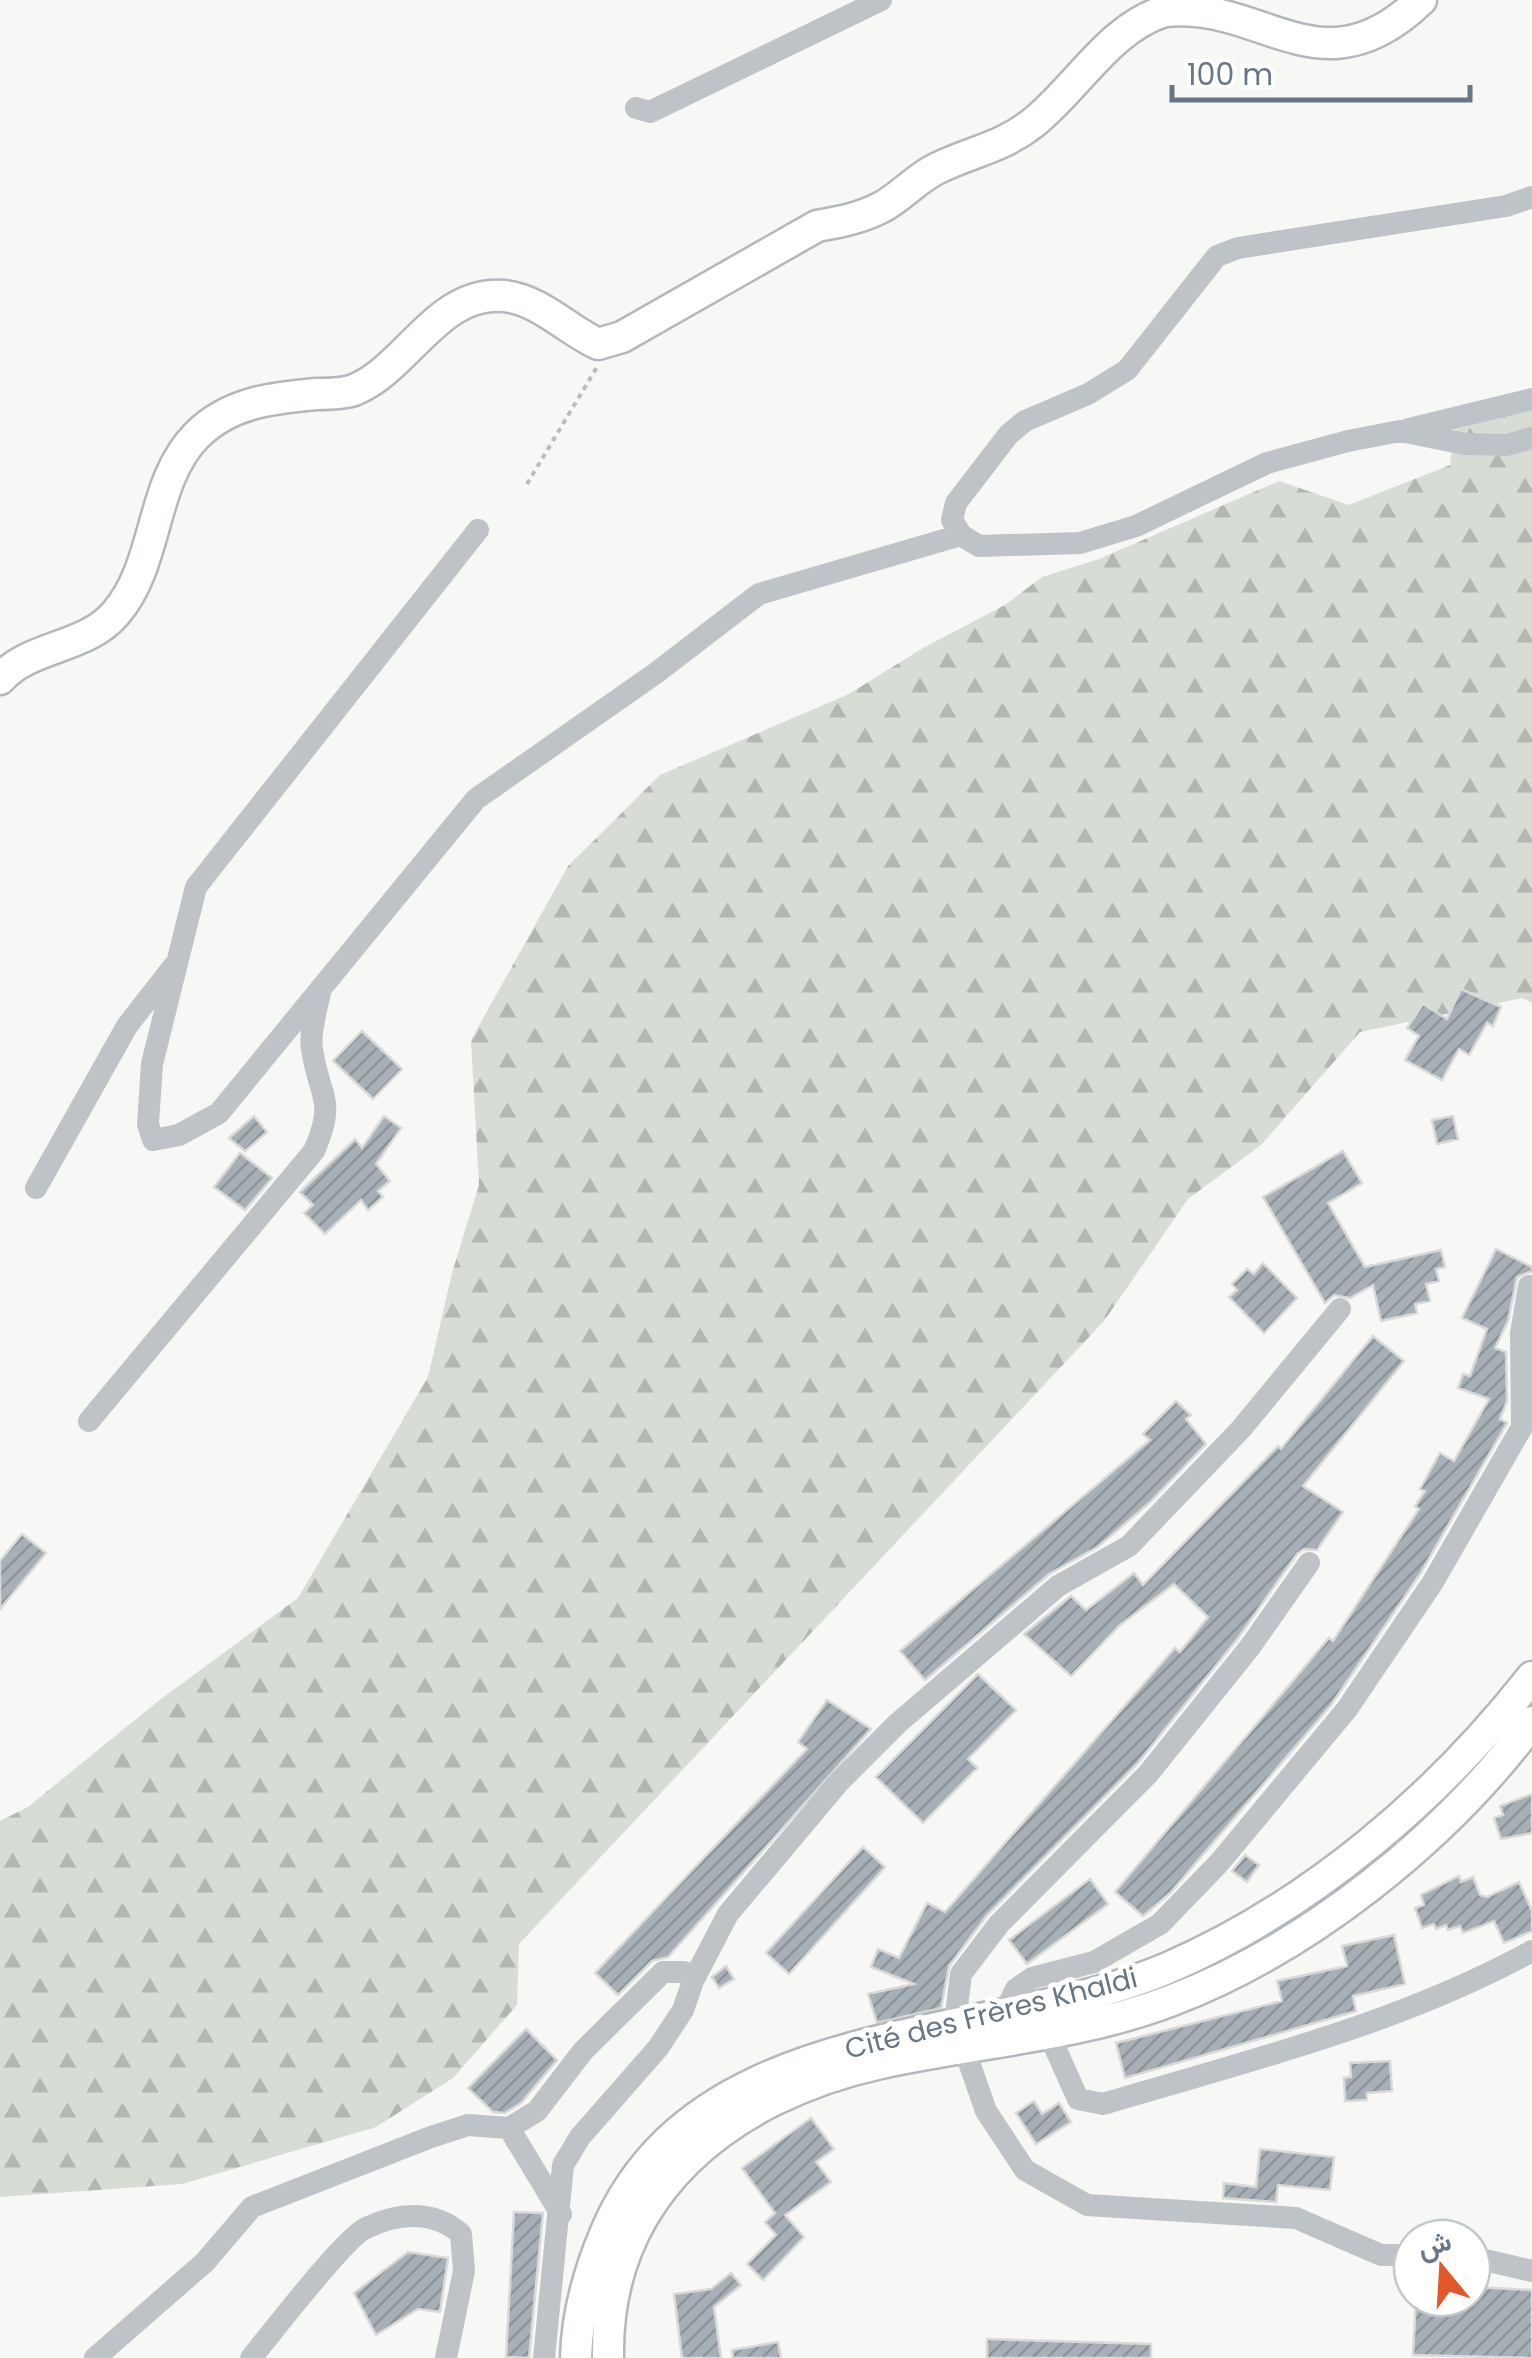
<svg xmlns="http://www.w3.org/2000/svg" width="1532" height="2358" font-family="Poppins,Vazirmatn,sans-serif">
<defs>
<pattern id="forest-firs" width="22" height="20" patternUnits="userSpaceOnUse" patternTransform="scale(2.5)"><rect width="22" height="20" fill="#d7dcd4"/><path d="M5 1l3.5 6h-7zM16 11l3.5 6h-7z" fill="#b2b7b2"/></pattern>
<pattern id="building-hatch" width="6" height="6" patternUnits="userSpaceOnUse" patternTransform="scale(2.5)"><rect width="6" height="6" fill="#a7b0b6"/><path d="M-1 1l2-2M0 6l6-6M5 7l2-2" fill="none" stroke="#8c949a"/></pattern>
</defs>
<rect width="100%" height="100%" fill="#f7f7f5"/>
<path fill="url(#forest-firs)" d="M1532,408V1003L1522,998L1360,1032L1261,1145L1188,1199L1104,1321L519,1944L517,2005L453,2078L376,2127L182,2184L0,2197V1821L28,1807L157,1702L298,1598L428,1377L452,1273L479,1185L471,1040L568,866L660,775L849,694L923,648L1005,605L1042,577L1099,559L1279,481L1349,505L1450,465L1454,430Z"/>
<path fill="url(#building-hatch)" stroke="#d9d9d7" stroke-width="2.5" d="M1461,989L1501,1007L1493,1026L1487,1023L1469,1055L1459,1049L1442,1080L1405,1060L1419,1036L1407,1028L1423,1004L1447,1019Z
M362,1031L402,1069L373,1099L333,1061Z
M254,1116L267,1132L245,1151L229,1138Z
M384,1116L401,1128L376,1164L390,1181L378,1191L383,1197L368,1210L361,1200L325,1234L304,1213L313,1205L300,1192L355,1139L362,1148Z
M1453,1116L1458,1139L1437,1144L1432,1120Z
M1343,1151L1362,1183L1328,1203L1365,1267L1441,1250L1445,1267L1436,1269L1439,1281L1426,1284L1430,1301L1415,1304L1417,1313L1381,1321L1373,1285L1350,1298L1334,1295L1325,1303L1263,1197Z
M240,1153L272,1178L245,1210L214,1187Z
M1496,1249L1532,1267V1271L1517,1277L1508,1321L1495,1348L1506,1352L1507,1401L1500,1419L1507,1423L1420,1574L1331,1705L1170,1893L1143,1916L1115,1892L1329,1638L1333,1641L1419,1509L1415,1506L1425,1491L1420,1489L1440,1453L1454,1461L1489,1399L1458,1388L1463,1374L1470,1376L1487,1329L1462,1318Z
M1263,1263L1297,1298L1264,1333L1229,1297L1237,1290L1232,1284L1247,1269L1254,1274Z
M1373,1336L1404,1361L1303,1486L1343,1512L1317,1550L1304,1549L1297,1554L1238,1638L1137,1764L987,1915L949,1966L941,2008L877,2023L868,1994L914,1984L871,1967L878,1949L899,1958L927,1903L945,1912L1175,1648L1180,1652L1208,1617L1174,1584L1120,1625L1071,1676L1024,1634L1071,1596L1086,1610L1134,1573L1143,1585L1278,1446L1281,1449Z
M1176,1401L1191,1415L1186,1419L1206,1444L1149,1503L1099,1546L1049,1574L925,1680L900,1651L1150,1440L1143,1434Z
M22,1534L46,1553L0,1609V1561Z
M978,1674L1016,1710L968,1759L977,1768L923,1823L876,1777Z
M827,1700L871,1729L668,1957L652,1961L618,1995L595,1973L807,1749L798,1742Z
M1532,1794V1833L1501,1839L1494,1818L1503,1815L1500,1806Z
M863,1847L885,1867L789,1974L766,1953Z
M1245,1855L1259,1865L1247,1882L1232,1871Z
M1459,1876L1461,1882L1473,1877L1480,1895L1487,1897L1519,1882L1532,1911V1931L1504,1943L1494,1921L1463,1933L1460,1926L1448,1930L1446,1925L1436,1929L1434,1924L1422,1928L1415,1908L1424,1905L1421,1895Z
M1090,1879L1108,1904L1027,1964L1009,1940Z
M1394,1935L1405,1984L1353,1996L1356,2011L1125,2078L1116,2043L1282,2001L1277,1981L1347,1966L1342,1946Z
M726,1966L734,1979L719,1988L712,1977Z
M526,2029L557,2060L521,2103L505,2113L493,2112L468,2088Z
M1390,2061L1392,2091L1367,2093V2100L1345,2101L1344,2078L1351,2077L1350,2063Z
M1034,2101L1042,2114L1059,2103L1071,2122L1036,2144L1016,2113Z
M811,2118L834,2149L816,2162L831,2182L785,2215L804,2237L763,2280L747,2264L776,2235L765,2222L775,2213L742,2168Z
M1260,2149L1334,2157L1330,2190L1278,2185L1276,2202L1223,2198L1224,2183L1256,2187Z
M514,2212L543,2213L529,2358L506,2357Z
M408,2252L448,2258L440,2312L418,2309L376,2335L354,2293Z
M731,2273L741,2285L714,2307L721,2358H682L674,2294L711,2289Z
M1472,2287L1532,2290V2358L1413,2355L1416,2298H1472Z
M987,2339L1151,2344V2358H987Z
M778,2342L781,2358H733L732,2350Z"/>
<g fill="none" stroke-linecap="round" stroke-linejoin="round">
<g stroke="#b3b8bd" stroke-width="35">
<path id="secondary" d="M0,679C30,645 86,649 116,613C159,563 150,482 197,435C230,402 273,398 316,394C327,394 343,394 354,390C408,368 438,290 504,296C540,300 566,329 598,344L622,337L817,226C840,222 861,218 882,207C902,196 918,177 938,168C973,151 1001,148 1033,123C1078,87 1109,28 1165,11C1263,0 1321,96 1421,0
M576,2358C577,2316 589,2272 605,2234C696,2014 988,2046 1170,1967C1312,1905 1437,1798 1532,1677
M608,2358C605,2192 731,2096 881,2063C977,2042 1078,2036 1170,2001C1307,1949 1445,1839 1532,1722"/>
</g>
<path stroke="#b9bcbf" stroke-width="4" stroke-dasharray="5 5" stroke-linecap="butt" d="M527,484L597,367"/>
<path stroke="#bec3c7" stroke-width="22" d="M636,108L650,112L881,0
M1532,197L1506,206L1238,248L1217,256L1127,370L1088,394L1025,421L1009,434L956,503L952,520L961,535L979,546L1080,543L1136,526L1267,463L1348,441L1400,431L1465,444L1507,445L1532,438
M1409,429L1532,399
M478,530L196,887L152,1064L148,1124L153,1140L179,1135L219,1113L476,799L656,673L759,594L961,535
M36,1188L127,1026L173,967
M89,1421L314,1151C337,1099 319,1098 312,1049C309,1032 317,1009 320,992
M1309,1563L1250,1647L1148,1774L999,1924L961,1974L955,2022L986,2111L1025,2170L1087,2205L1296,2218L1381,2255H1412
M693,1981L728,1914L839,1782L898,1723L1058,1586L1129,1546L1241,1429L1340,1309
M1048,2021V2032L1078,2099L1103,2104C1248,2061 1399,2024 1532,1951
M1005,2024V2012L1016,1989L1032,1978L1094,1962L1160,1924L1219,1863L1347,1709L1433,1582L1522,1427L1521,1333L1529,1286
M509,2128L561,2214
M1472,2257L1532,2271
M95,2358L205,2262L252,2207L431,2137L468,2125L509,2128L537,2111L583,2051L663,1972H684L693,1981L683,2010L658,2048L580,2137L563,2165L544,2358
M251,2358C271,2334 345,2237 366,2228C399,2212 434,2210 461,2234L464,2271L446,2358"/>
<use href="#secondary" stroke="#fff" stroke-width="30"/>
</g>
<g text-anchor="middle" stroke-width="10" stroke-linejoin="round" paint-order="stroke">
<g font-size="28" fill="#677785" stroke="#fff">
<text transform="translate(991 2013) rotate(-14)" y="10">Cité des Frères Khaldi</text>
</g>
</g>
<g transform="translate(1442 2268) rotate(342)"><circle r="48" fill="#ffffff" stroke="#c2c9ce" stroke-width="2.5"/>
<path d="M0-8L18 38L0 25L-18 38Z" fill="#e1592b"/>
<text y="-15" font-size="28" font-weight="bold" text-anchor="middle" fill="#677785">ش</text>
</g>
<path d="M1172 85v15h298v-15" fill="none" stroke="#677785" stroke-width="5"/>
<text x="1187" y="85" font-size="30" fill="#677785" stroke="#ffffff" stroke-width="8" paint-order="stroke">100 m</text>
</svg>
